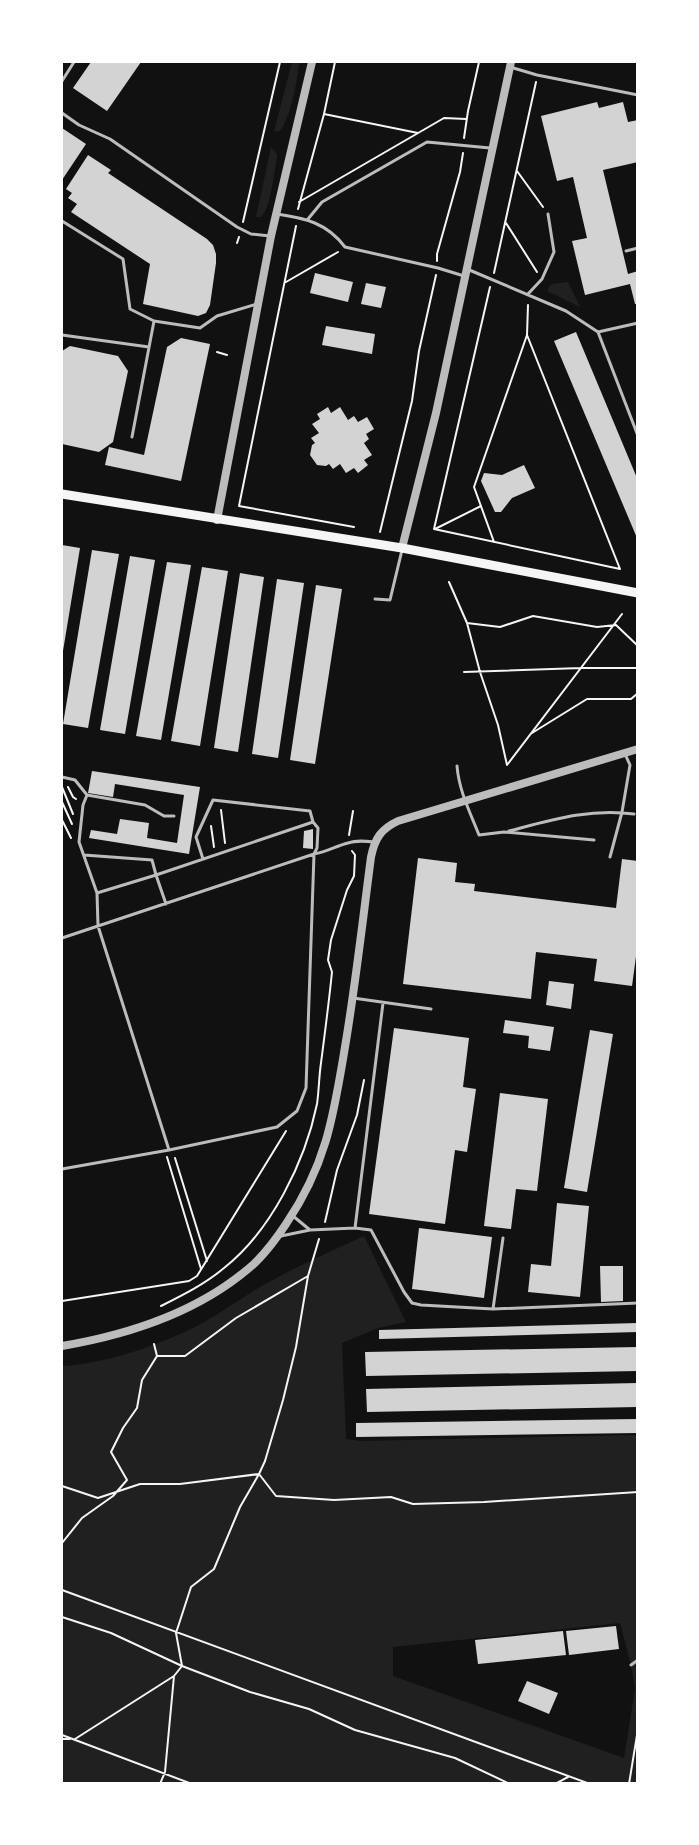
<svg xmlns="http://www.w3.org/2000/svg" width="699" height="1845" font-family="Inter,sans-serif">
<rect width="100%" height="100%" fill="#111"/>
<path fill="#202020" fill-rule="evenodd" d="M292,62H298L299,64C297,82 291,116 280,131L274,132Z
M271,147L277,154V158C274,172 271,208 261,217H256Z
M568,282L580,307L547,291L551,284Z
M364,1236L406,1322L378,1328L342,1343L346,1439L361,1441L637,1435V1783L62,1784V1366C106,1364 167,1343 206,1321C227,1309 247,1294 269,1282C299,1265 332,1251 364,1236ZM620,1623L631,1665L635,1689L624,1758L393,1676V1647Z"/>
<path fill="#d3d3d3" d="M91,62H141L107,111L73,88Z
M597,102L599,108L623,102L628,122L638,120V162L603,170L628,274L638,271V304H635L630,284L585,295L572,241L587,238L573,177L557,181L541,116Z
M62,128L86,144L62,180Z
M88,155L111,170L108,173L207,239L213,245L216,254V263L210,305L206,313L198,316L143,304L150,264L71,212L77,204L68,198L72,193L66,189Z
M315,273L353,282L348,302L310,293Z
M366,283L386,287L381,308L361,304Z
M326,326L375,334L372,354L322,345Z
M576,332L637,478V538L554,341Z
M181,338L210,344L181,481L105,465L109,447L144,455L167,347Z
M70,346L118,356L128,371L113,442L99,452L62,444V351Z
M328,407L331,413L340,407L348,420L354,416L358,422L367,417L374,429L366,434L369,439L364,443L372,455L364,460L368,465L358,473L354,468L346,473L340,464L333,469L329,464L326,466L317,465L310,455L312,445L315,443L311,438L319,433L312,424L320,419L317,414Z
M524,465L535,488L512,498L501,512H495L481,481L484,473L502,475Z
M62,545L80,548L63,651H62Z
M92,550L119,554L88,728L63,724Z
M130,556L155,560L125,734L100,730Z
M167,562L191,565L161,740L136,736Z
M202,567L228,571L200,746L171,741Z
M240,573L264,577L238,752L214,748Z
M277,579L304,583L278,758L252,754Z
M316,585L342,589L315,764L290,760Z
M92,771L200,787L189,854L89,838L91,830L117,834L120,819L149,823L147,838L177,843L184,795L115,784L113,797L88,793Z
M313,829V849L303,848L304,831Z
M418,858L457,863L455,882L475,884L474,891L616,908L622,859L638,861V942L632,986L594,981L597,959L536,952L531,999L403,984Z
M549,981L574,984L571,1009L546,1005Z
M505,1020L554,1027L550,1051L528,1048L529,1036L503,1033Z
M394,1028L469,1038L463,1087L476,1089L467,1152L455,1150L445,1224L369,1214Z
M590,1030L613,1034L587,1192L564,1188Z
M500,1093L548,1099L537,1191L516,1189L511,1229L484,1226Z
M557,1203L589,1206L580,1297L528,1292L531,1264L551,1266Z
M419,1228L492,1237L484,1298L412,1289Z
M600,1266H623V1301L601,1302Z
M638,1323V1332L379,1339V1330Z
M638,1347V1371L366,1376L365,1352Z
M638,1383V1407L367,1412L366,1389Z
M638,1419V1433L356,1437V1423Z
M616,1626L619,1649L569,1655L566,1631Z
M563,1631L566,1655L478,1664L475,1640Z
M527,1681L558,1693L549,1714L518,1701Z"/>
<g fill="none" stroke-linecap="round" stroke-linejoin="round">
<path stroke="#f5f5f5" stroke-width="2" d="M324,114L418,133
M464,138L468,111L479,62
M517,171L543,207
M299,202L444,118L466,119
M298,209L324,114L335,62
M243,222L280,62
M506,223L537,272
M296,226L239,506L354,527
M237,243L239,237
M437,261V254L460,172L463,153
M494,273L536,82
M286,282L338,252
M490,287L434,529L620,569
M528,305L527,335L620,569
M217,352L227,355
M435,529L481,506
M380,532L412,401L419,351L436,275
M494,542L474,487L527,335
M449,582L467,623L480,672L498,725L507,765L622,614
M467,623L500,627L533,616L597,627L616,625L638,646
M464,672L581,668H638
M532,733L587,699H631L638,693
M62,787L73,814
M68,787L73,797L76,799
M62,802L72,824
M221,810L225,843
M62,820L71,838
M211,826L214,847
M349,835L353,811
M167,1157L201,1269
M175,1158L207,1261
M325,1222L337,1170L357,1115L364,1080
M62,1301L189,1281L197,1276L286,1131
M161,1306C183,1295 205,1284 224,1268C271,1231 305,1162 317,1104C319,1090 319,1076 321,1063C325,1032 329,1002 332,972L328,960L331,940L347,890L354,876L355,855L352,851
M154,1344L157,1356
M62,1486L98,1498L140,1484H180L259,1474L276,1496L334,1500L391,1497L413,1504L484,1502L638,1492
M62,1543L82,1518L113,1496L127,1480L111,1452L123,1428L137,1408L142,1380L157,1356H185L236,1318L308,1276
M62,1590L590,1784
M62,1617L111,1633L182,1666L250,1692L309,1709L355,1730L455,1758L510,1784
M62,1735L192,1784
M62,1739H70
M75,1739L174,1676
M160,1784L165,1772L174,1676L182,1666L176,1633L191,1587L214,1569L240,1507L259,1474L265,1461L283,1400L296,1347L308,1276L319,1239
M555,1784L568,1777
M629,1784L638,1729"/>
<path stroke="#bcbcbc" stroke-width="3" d="M510,67L537,75L638,95
M62,81L74,62
M62,113L79,125L110,139L237,227L251,234L270,236
M277,214C305,218 327,223 345,247L438,268L464,276
M308,219L322,202L427,142L490,148
M62,221L123,259L130,309L154,321
M626,251L638,248
M467,269L566,311L598,332L638,436
M528,294L542,279L554,252L548,214
M598,332L638,323
M62,335L149,347
M132,437L154,321L200,328L217,316L257,304
M375,599L390,600L402,550
M457,766C459,791 470,812 479,835L504,832L594,840
M62,777L75,780L87,795L83,805L79,842L97,893L98,926L169,1150
M87,795L145,805L164,816H174
M509,831C551,820 590,808 634,814
M84,855L152,860L156,875L313,822
M610,857L622,812L630,765L625,754
M97,893L156,875L166,904
M62,938L314,854C327,852 336,846 348,843C357,840 365,841 374,842
M353,998L431,1009
M62,1169L169,1150L277,1127L297,1111L306,1088L314,854L317,848L318,828L313,822L310,811L213,800L196,837L203,859
M293,1216L310,1230
M355,1228L371,1230L404,1292L412,1303L421,1305L493,1309
M281,1236L310,1230L355,1228L383,1003
M503,1238L493,1309L638,1303
M631,1665L638,1660"/>
<path stroke="#bcbcbc" stroke-width="8" d="M217,520L271,236L312,62
M402,548L436,413L511,62
M62,1346C127,1335 197,1312 248,1269C263,1257 276,1239 286,1224C328,1162 334,1112 346,1041C356,980 363,918 371,857C375,838 381,829 398,821L638,749"/>
<path stroke="#f5f5f5" stroke-width="9" d="M62,494L402,548L638,593"/>
</g>
<rect width="699" height="1845" fill="none" stroke="#ffffff" stroke-width="126"/>
</svg>
